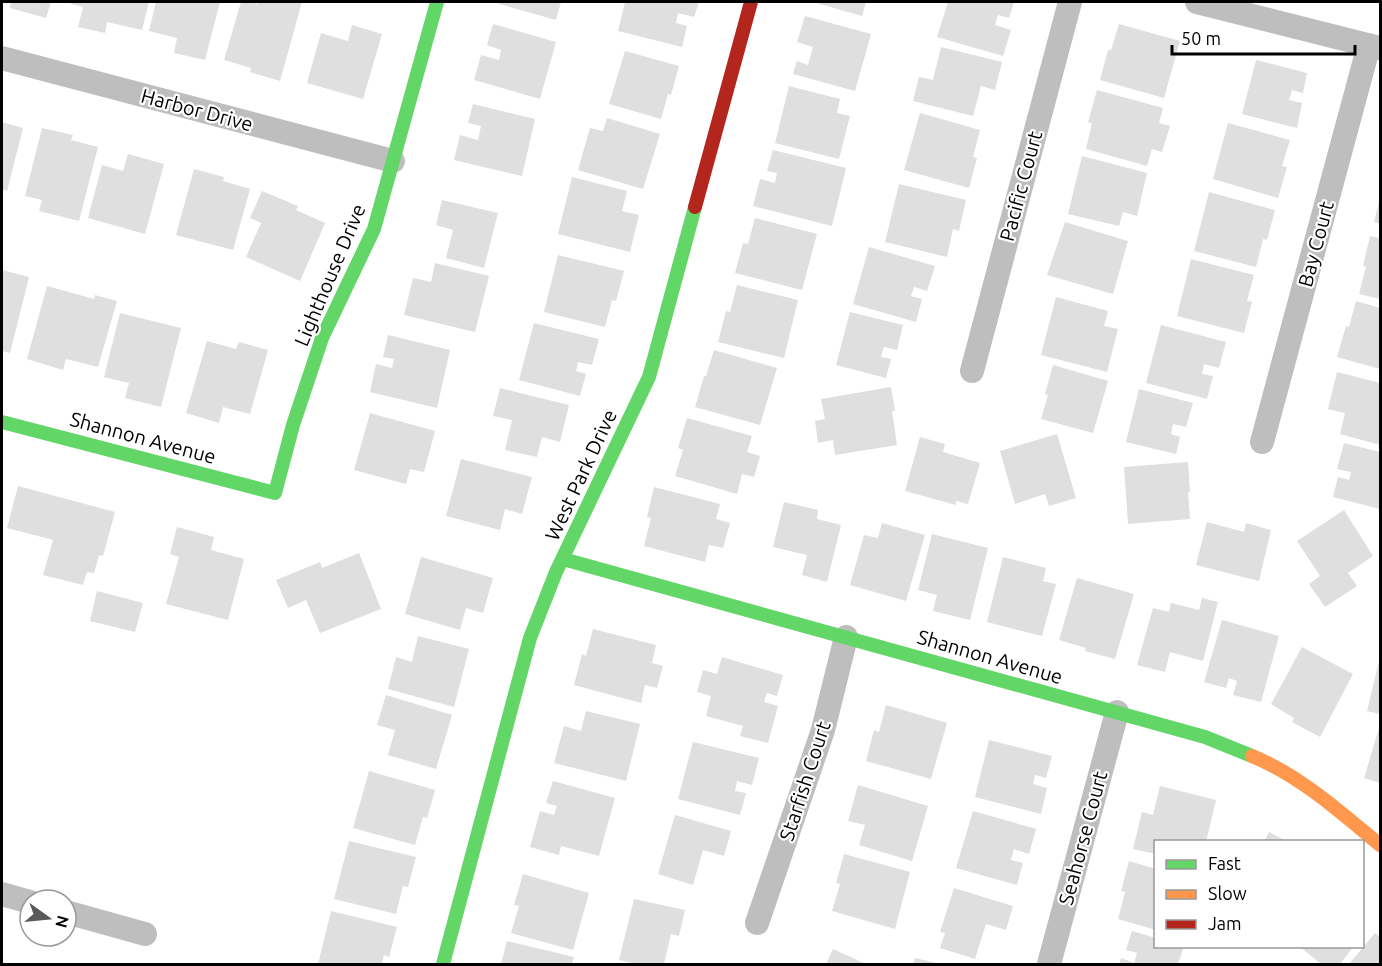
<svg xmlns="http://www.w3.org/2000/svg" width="1382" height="966" font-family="Ubuntu,sans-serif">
<rect width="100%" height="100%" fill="#fff"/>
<path fill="#dfdfdf" d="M11,2H51L46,18L10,8Z
M71,2H149L142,30L107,22L105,33L78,27L83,7L71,4Z
M156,2H220L205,60L174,53L177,38L149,31Z
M241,2H250L258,4V2H302L280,81L250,72L251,68L224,60Z
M492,2H561L556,20Z
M625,2H699L694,17L678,13L676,23L687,26L682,47L618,31Z
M813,2H866L862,16Z
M948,2H1014L1009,18L998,15L995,25L1011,30L1003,56L937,37Z
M805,16L871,34L855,91L793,74L797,61L808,65L813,47L797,42Z
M493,24L556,42L540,99L474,80L481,55L499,60L501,50L487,45Z
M1119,24L1180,41L1164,98L1100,80L1108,50H1111Z
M352,25L382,34L363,99L307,83L321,33L348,41Z
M941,47L1002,62L995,90L981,86L973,116L913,101L919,77L933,80Z
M625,51L679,66L671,95L668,94L661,119L609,104Z
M1256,60L1307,73L1303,93L1292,90L1289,100L1302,103L1297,128L1242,114Z
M789,86L840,99L837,113L850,116L839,159L775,143Z
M1097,90L1163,108L1159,123L1170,126L1162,152L1152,149L1147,166L1086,149L1092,123L1088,122Z
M473,104L535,119L522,176L454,160L460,135L478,140L481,126L468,123Z
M920,113L980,130L973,157L977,158L969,188L904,170Z
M607,118L660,134L643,189L578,170L590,128L603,131Z
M2,122L23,128L7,191L2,189Z
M1228,123L1290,140L1282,166L1287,167L1278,198L1213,179Z
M42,128L73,135L71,140L98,147L79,221L39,211L42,200L25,196Z
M773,150L846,168L832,226L753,206L760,179L775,183L777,173L767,171Z
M128,154L164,164L145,234L88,218L102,165L123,171Z
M1082,156L1147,173L1137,216L1123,212L1119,226L1068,214Z
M194,169L224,177L223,181L250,189L233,250L176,235Z
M572,177L627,191L622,211L639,215L630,252L558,234Z
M899,184L966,200L959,231L953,229L947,257L885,242Z
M262,191L298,206L296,210L325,223L300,281L246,257L261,223L250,218Z
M1209,192L1275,210L1267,240L1263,239L1256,267L1194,251Z
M1380,198V224L1374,222Z
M442,200L498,213L484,268L446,258L453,230L436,225Z
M755,218L817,234L802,290L735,273L743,243L748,244Z
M1065,222L1128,241L1113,294L1047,275Z
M1370,236L1380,238V299L1359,294L1366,267L1363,266Z
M869,247L935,266L927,291L914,287L911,296L922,299L916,322L853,304Z
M558,255L624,271L616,301L612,300L605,327L544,312Z
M1191,259L1254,275L1247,301L1252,302L1244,333L1177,316Z
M435,263L489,276L475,332L404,315L413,278L431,282Z
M2,270L29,277L10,353L2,351Z
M737,285L798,300L784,358L718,342L726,311L730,312Z
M47,286L94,299L95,295L117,301L98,367L66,359L63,370L27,359Z
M1056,297L1108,311L1104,326L1118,329L1107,372L1041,355Z
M1356,301L1380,308V369L1337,357L1346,326L1349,327Z
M850,312L903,325L897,350L884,347L881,357L891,359L886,378L836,365Z
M120,313L181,328L161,407L125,398L129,383L104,377Z
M534,323L599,339L592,365L578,362L576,371L586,374L580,396L519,380Z
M1161,325L1226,342L1219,368L1204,364L1202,374L1213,376L1207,399L1146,383Z
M388,335L450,350L437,408L370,392L376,364L392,368L394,359L383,357Z
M207,341L236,349L239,342L268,350L250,414L223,407L219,423L186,413Z
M714,350L777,368L760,425L695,407L704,376H706Z
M1053,365L1108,381L1093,433L1041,419L1048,395L1045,394Z
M1337,372L1380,383V445L1340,434L1345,413L1328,409Z
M891,387L895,411H892L897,445L835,455L833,440L818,443L815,421L825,419L821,399Z
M500,388L569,405L560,442L542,437L537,457L505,450L512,420L493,416Z
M1139,389L1193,403L1186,427L1173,424L1171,434L1180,437L1176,454L1126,442Z
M370,413L435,431L424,472L410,469L406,484L354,470Z
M687,418L752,436L747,452L760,456L754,477L742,474L737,494L675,476L683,450L678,448Z
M1057,434L1076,498L1049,506L1045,494L1015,504L1000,451Z
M920,437L945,444L943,452L980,463L968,504L956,501V505L905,491Z
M1344,443L1380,452V509L1333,497L1338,477L1349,480L1351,472L1337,469Z
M461,459L532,477L522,514L505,509L500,530L446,516Z
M1188,462L1190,492H1188L1190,519L1128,524L1124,467Z
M18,486L115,512L103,556L99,555L94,573L87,572L83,585L43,575L53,540L7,528Z
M654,487L720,504L716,519L730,523L723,548L709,545L705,562L644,546L651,518L647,517Z
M784,502L818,510L817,519L841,525L827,582L802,575L807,555L773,547Z
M1344,510L1373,556L1348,573L1357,586L1325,607L1309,584L1320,576L1297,541Z
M1207,522L1244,532L1246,523L1271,530L1259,581L1196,565Z
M882,523L925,535L906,601L850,585L864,535L878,538Z
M177,527L214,537L211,550L244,559L228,620L166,604L179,557L170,554Z
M932,534L988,548L970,620L933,611L937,595L918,590Z
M359,553L381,609L320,633L306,600L288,608L276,580L320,562L322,568Z
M421,557L493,578L483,613L466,608L460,630L405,614Z
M1003,557L1046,568L1043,581L1056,584L1042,636L987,622Z
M1077,578L1134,594L1115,659L1085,651L1086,648L1059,640Z
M97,591L143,603L135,632L90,621Z
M1202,598L1218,602L1203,661L1170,652L1165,672L1137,665L1153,608L1169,612L1171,603L1199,610Z
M1222,620L1279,636L1261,702L1233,695L1237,681L1229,678L1226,688L1204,682Z
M593,629L656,645L652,663L663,666L657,688L645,685L641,703L574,685L582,654L586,656Z
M418,636L469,649L454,707L388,689L396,657L412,662Z
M1302,647L1353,674L1320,737L1292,722L1294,718L1271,704Z
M722,657L783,675L777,696L767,693L764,702L778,706L768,743L740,736L743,726L706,716L711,696L697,692L703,670L717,674Z
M1380,657V714L1367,711Z
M386,695L452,715L436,769L388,755L395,730L377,725Z
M886,705L947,723L931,779L866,761L874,730L879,732Z
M586,711L640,724L626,781L554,763L564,726L581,731Z
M1380,725V783L1364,778Z
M989,740L1052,756L1046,778L1035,775L1033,784L1047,788L1041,814L975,797Z
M693,742L759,758L752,785L737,781L735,791L746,793L740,815L678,799Z
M369,771L435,790L427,818L423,817L415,845L353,828Z
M553,781L615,798L599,856L561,846L559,855L530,847L540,811L554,815L557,806L546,803Z
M858,785L928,806L912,861L859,845L865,825L848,821Z
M1160,786L1216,800L1206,842H1156V854L1133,849L1142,812L1153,815Z
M973,811L1036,829L1029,854L1014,849L1011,860L1023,863L1017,885L956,868Z
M675,815L731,831L724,856L703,850L693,885L658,874Z
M1269,832L1288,842H1264Z
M349,841L416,857L408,887L403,886L396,914L334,899Z
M844,854L910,872L895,929L832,911L840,884L836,883Z
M1129,861L1156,869V930L1118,919L1125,892L1121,891Z
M523,874L589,893L573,950L511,933L519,906L514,905Z
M954,888L1013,906L1006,930L986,924L975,959L940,948L945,933L940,932Z
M634,899L685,910L679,936L671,934L664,964H637L619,960Z
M331,911L397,927L389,957L384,955L382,964H318Z
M1132,931L1156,938V946H1184L1178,964H1119L1121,958L1134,963L1137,953L1126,950Z
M1375,933L1380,937V964H1349Z
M507,941L574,957L572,964H501Z
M1299,946H1354L1340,964H1321Z
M833,949L866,964H826Z
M915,958L941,964H913Z"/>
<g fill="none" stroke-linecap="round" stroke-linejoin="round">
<path stroke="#bebebe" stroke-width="24" d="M1197,2L1380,48
M2,58L393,161
M972,371L1070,2
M1262,442L1369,45
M2,894L30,902
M66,912L145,934
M757,923L823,730L846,637
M1049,964L1117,712"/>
<path stroke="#63d668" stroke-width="14" d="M2,422L275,493L293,425L322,338L374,229L437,2
M563,559L1205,737L1252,756
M443,964L530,638L556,572L649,377L695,207"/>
<path stroke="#ff974d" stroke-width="14" d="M1252,756C1301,776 1340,812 1380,845"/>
<path stroke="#b3261e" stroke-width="14" d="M695,207L751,2"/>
</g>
<g text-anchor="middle" stroke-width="4.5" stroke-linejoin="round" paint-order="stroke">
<g font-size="20" fill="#000" stroke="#fff">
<text transform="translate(197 110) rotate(15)" y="7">Harbor Drive</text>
<text transform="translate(1021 186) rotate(-75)" y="7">Pacific Court</text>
<text transform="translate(1316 244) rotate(-75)" y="7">Bay Court</text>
<text transform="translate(330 275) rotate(-67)" y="7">Lighthouse Drive</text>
<text transform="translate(143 438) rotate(15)" y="7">Shannon Avenue</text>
<text transform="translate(581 475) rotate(-65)" y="7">West Park Drive</text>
<text transform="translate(990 657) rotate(16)" y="7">Shannon Avenue</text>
<text transform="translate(805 781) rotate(-72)" y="7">Starfish Court</text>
<text transform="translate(1083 838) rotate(-75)" y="7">Seahorse Court</text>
</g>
</g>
<rect width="1382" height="966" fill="none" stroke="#000000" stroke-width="6"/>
<rect x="1154" y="840" width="210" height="108" fill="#ffffff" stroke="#999999" stroke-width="1.5"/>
<rect x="1166" y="860" width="30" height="9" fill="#63d668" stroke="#999999" stroke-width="1.5"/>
<text x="1208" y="870" font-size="18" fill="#000000">Fast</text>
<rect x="1166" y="890" width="30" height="9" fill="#ff974d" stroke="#999999" stroke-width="1.5"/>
<text x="1208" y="900" font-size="18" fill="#000000">Slow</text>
<rect x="1166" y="920" width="30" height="9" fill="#b3261e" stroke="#999999" stroke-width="1.5"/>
<text x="1208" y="930" font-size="18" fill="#000000">Jam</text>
<g transform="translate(48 918) rotate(105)"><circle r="28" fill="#ffffff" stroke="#999999" stroke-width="1.5"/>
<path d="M0-4.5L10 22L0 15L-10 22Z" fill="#595959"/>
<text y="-9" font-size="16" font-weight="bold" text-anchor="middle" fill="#000000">N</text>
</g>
<path d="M1172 45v9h183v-9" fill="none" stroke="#000000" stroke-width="3"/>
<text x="1181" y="45" font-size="18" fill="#000000" stroke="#ffffff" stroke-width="4.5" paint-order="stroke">50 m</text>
</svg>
